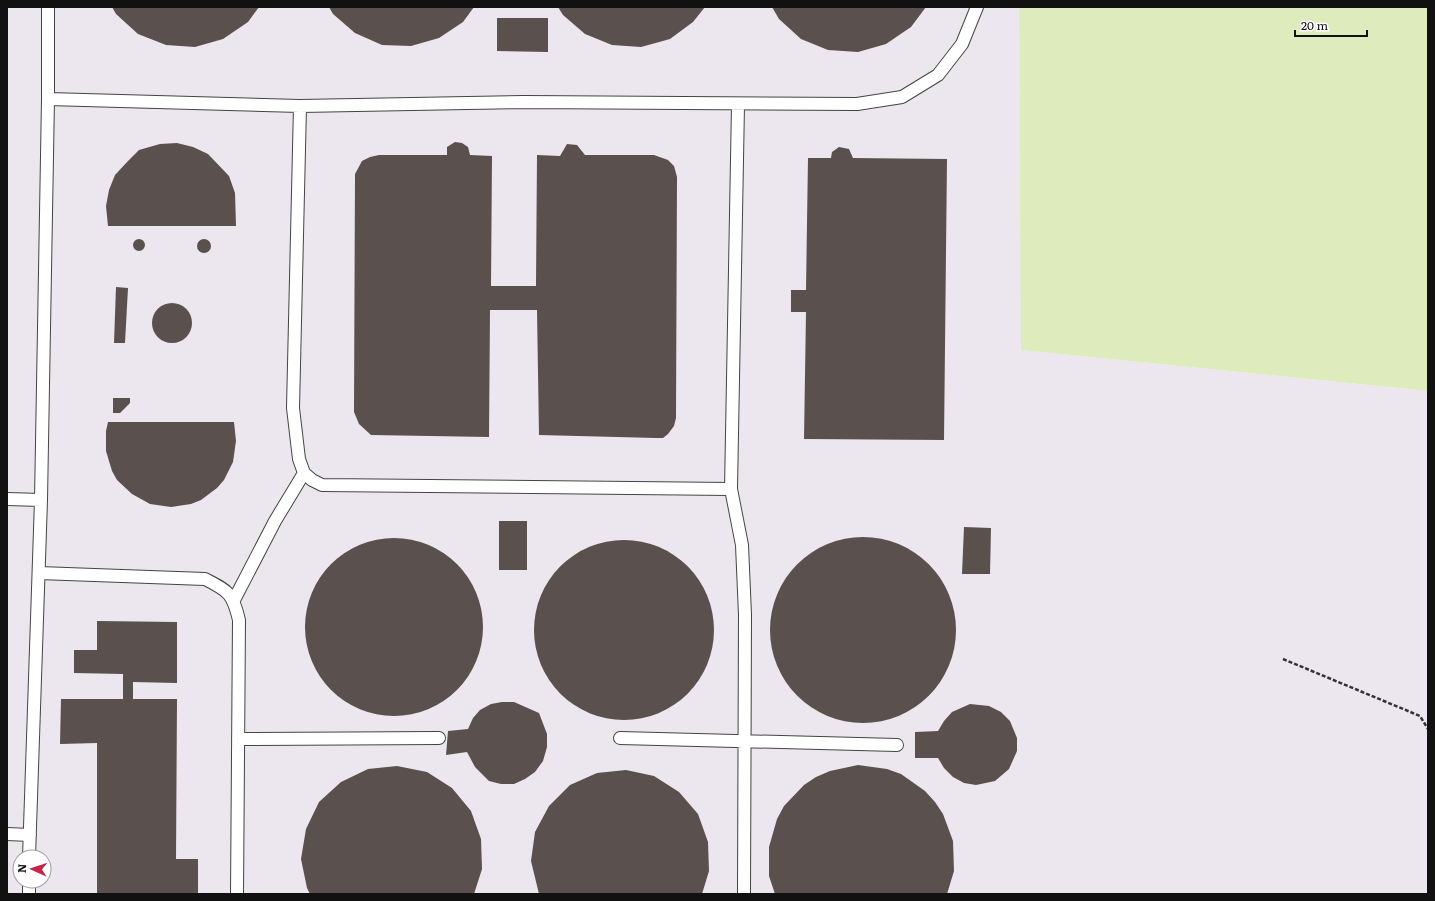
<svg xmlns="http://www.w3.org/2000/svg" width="1435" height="901" font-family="Literata,serif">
<rect width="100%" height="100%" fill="#fffbf5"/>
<path fill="#ece6ef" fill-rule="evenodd" d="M7,7H1019L1022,350L1428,391V894H7ZM20,857H44V881H20Z"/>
<path fill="#ddebbd" d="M1019,7H1428V391L1021,350Z"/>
<path fill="#5a504d" d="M112,7H259L248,22L223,39L195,47L166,45L138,34L116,14Z
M329,7H474L463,22L439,38L411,46L382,45L355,33L333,14Z
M558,7H705L693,22L670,39L641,47L612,45L585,34L563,15Z
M772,7H926L911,27L886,44L858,52L828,50L801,39L779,19Z
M497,18H548V52L497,51Z
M455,142L462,143L468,147L470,155L492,156L491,286H536L537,155L560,156L567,144L577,145L585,155H654L668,160L674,166L677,177L676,418L674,426L668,434L663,438H656L539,435L537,310H490L489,437L371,435L359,424L354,412L355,174L362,161L370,157L379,155H447V147Z
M177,143L193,147L208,154L229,176L235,193L236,226H108L106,206L109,190L115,175L128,161L139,150L160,144Z
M839,147L849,149L853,158L947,159L944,440L804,439L806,312H791V290H806L808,158H831L832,152Z
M133 245a6 6 0 1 1 12 0a6 6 0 1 1-12 0Z
M197 246a7 7 0 1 1 14 0a7 7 0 1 1-14 0Z
M116,287L128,288L125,343H114Z
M152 323a20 20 0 1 1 40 0a20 20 0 1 1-40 0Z
M113,398H130V403L120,413H113Z
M108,422H234L236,441L233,462L224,480L217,488L201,500L191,504L171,507L150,504L132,494L117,480L112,471L106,451V431Z
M499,521H527V570H499Z
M964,527L991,528L990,574H962Z
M770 630a93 93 0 1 1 186 0a93 93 0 1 1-186 0Z
M305 627a89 89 0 1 1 178 0a89 89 0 1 1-178 0Z
M534 630a90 90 0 1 1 180 0a90 90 0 1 1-180 0Z
M97,621L177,622V683L133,682V699H177L176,859H198V894H97V743L60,744L61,699H123V674L74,673V650H97Z
M502,702H514L539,713L547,734V747L543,761L535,772L525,779L514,784H501L489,781L475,767L467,752L446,755L448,731L468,729L473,718L480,710L491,704Z
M970,704L989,706L1001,712L1010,721L1017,738V751L1009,769L995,781L976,785L964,783L953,777L944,768L938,758H915V732L938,731L944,721L952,712Z
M858,765L887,769L901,774L925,791L935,802L943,814L953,841L954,871L947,894H775L769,876V847L777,819L784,806L804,785L816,777L830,771Z
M397,766L427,772L452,788L471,811L481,839L482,869L474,894H310L307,888L301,859L306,829L319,802L341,782L368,769Z
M626,770L654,776L679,792L698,814L708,842L709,871L702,894H539L531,861L535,832L549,806L570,785L597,773Z"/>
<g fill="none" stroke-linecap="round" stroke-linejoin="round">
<g stroke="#444" stroke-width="14">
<path id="lane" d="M48,99L300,106L523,102L857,104L902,97L938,75L962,44L977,7
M738,105L731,489L742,545L745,615L744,894
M300,106L293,408L299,459L304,473L312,480L322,485L731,489
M7,499L41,500
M39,573L205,579C229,591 233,594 239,620L237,894
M234,600L275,521L304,473
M620,738L897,745
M238,739L439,738
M7,834L30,835
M29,857L41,500L48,99V7
M29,894V881"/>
</g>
<path stroke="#333" stroke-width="2.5" stroke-dasharray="4 2" stroke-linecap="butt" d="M1283,659L1420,716L1428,729"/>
<use href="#lane" stroke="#fff" stroke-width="12"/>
</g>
<rect width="1435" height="901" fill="none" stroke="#111111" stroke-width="16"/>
<g transform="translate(32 869) rotate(273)"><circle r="19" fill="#ffffff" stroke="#a0a0a0"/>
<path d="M0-3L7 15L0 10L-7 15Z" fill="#c52549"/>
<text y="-6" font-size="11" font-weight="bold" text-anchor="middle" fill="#111111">N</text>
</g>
<path d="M1295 30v6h72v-6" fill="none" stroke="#111111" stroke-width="2"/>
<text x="1301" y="30" font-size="12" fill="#111111" stroke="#ffffff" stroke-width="3" paint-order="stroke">20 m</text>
</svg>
